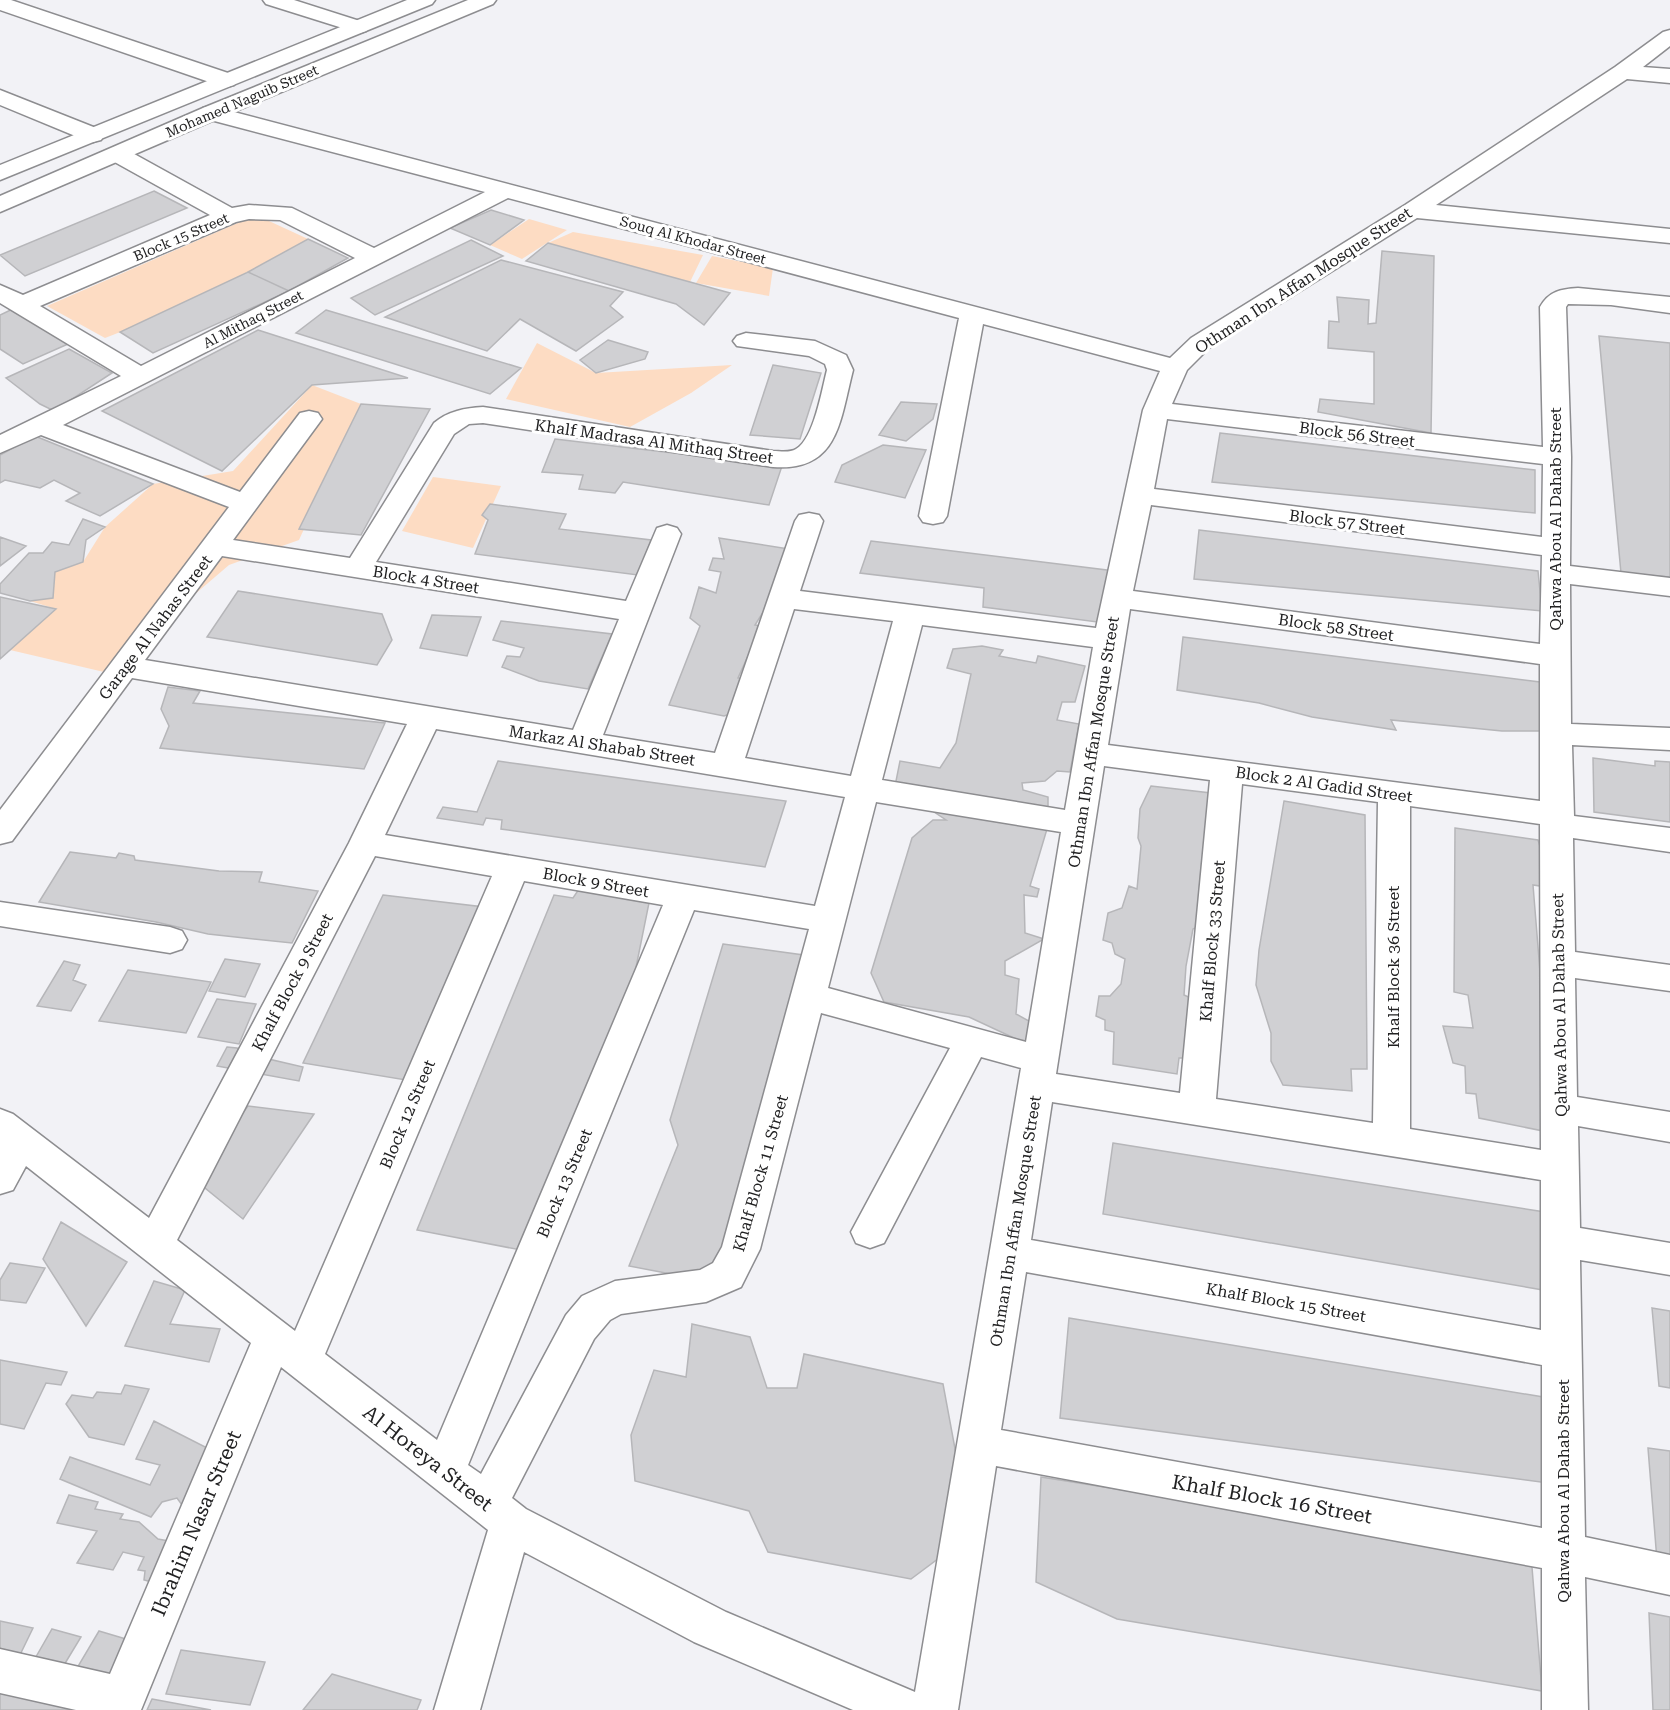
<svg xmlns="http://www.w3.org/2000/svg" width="1670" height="1710" font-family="'Roboto Serif',serif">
<rect width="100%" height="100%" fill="#f2f2f6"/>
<path fill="#fddcc3" d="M256,215L308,239L182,308L105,338L47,306Z
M529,219L567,230L522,259L490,245Z
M573,232L703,255L690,282L548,243Z
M712,256L773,268L769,296L696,283Z
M537,343L596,373L732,365L691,393L630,427L506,399Z
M312,385L361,404L299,540L229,565L104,672L10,650L56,609L30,601L53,598L55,572L83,562L105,527L153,484L233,471Z
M433,477L501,486L473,548L402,531Z"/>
<path fill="#d0d0d3" stroke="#b6b6b9" stroke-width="1.5" d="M154,191L187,208L25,276L0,255Z
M491,210L524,220L490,245L450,228Z
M308,239L348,258L289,291L248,272Z
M471,240L503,256L375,315L351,298Z
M548,243L690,282L730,293L704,325L676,304L526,261Z
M1382,251L1434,256L1431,433L1318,412L1320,399L1374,404V352L1328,348L1329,321L1339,322L1337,297L1369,300L1368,324L1376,323Z
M501,260L623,292L610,306L623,317L576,351L520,319L487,351L385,317Z
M248,272L289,291L153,353L120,332Z
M21,305L68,344L23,364L0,349V315Z
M326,310L521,368L490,394L296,333Z
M258,330L408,378L312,385L222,471L102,411Z
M1599,336L1670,343V577L1621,573Z
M608,340L648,352L645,359L596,373L580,360Z
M69,349L112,373L54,411L40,404L6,378Z
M773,365L821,373L800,439L750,435Z
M901,402L937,404L933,419L906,441L879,435Z
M361,404L430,409L361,535L299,529Z
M1220,433L1535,470V513L1212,482Z
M35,436L153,484L100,516L66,501L80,493L54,480L40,488L5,480L0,483V455Z
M555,439L782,466L769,505L623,482L615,493L579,489L583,475L542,472Z
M883,445L926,450L905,498L835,482L842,465Z
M490,504L566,514L559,529L651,540L638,575L475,554L488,520L482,515Z
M83,519L105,527L86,540L83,562L55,572L53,598L30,601L0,593V584L29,553H43L52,542L69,545Z
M1199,530L1538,571L1542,611L1194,579Z
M0,537L26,546L0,566Z
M719,538L808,552L772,598L755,625L781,630L770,657L748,656L738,678L755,681L746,709L724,716L669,705L700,626L690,618L699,587L716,593L721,572L709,570L713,558L724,559Z
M871,541L1131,573L1120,625L983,607L984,588L860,573Z
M238,591L382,614L392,640L377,665L207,637Z
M0,597L56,609L0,659Z
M432,615L481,617L467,656L420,648Z
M501,621L612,634L588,689L539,681L502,667L507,656L520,657L524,648L493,640Z
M1183,637L1540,682L1545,731H1502L1391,720L1396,730L1312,717L1259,703L1177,690Z
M982,646L1003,650L999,656L1036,663L1038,656L1085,666L1075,702H1062L1057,720L1079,724L1070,772L1057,771L1045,781L1022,783L1023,790L1048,797V808L895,786L900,761L940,768L956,743L971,674L947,668L953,649Z
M168,687L200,691L193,703L385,723L364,769L160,748L169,726L161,709Z
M1593,758L1655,766V761L1670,762V822L1594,812Z
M498,761L786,801L765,867L501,829L502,820L486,818L483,825L437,818L443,807L477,812Z
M895,786L1047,829L1030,886L1039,889L1037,897L1024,895L1025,933L1044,939L1005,961V975L1019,979L1016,1014L1040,1027L1029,1045L969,1017L884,1002L871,973L912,838L933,820H946Z
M1151,786L1211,793L1213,861L1202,859L1198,902L1205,904L1204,924L1193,929L1186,966L1184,995L1193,999L1189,1058H1179L1177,1074L1113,1064L1114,1032L1105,1030V1020L1096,1016L1099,996H1110L1121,984L1125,959L1115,954L1112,943L1103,940L1108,913L1122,908L1129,886L1137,889L1141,846L1138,838L1140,809Z
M1284,801L1365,815L1367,1069H1351L1352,1091L1283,1085L1271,1061V1033L1256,985L1259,950Z
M1455,828L1538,840L1553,888L1533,885L1553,1133L1479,1118L1476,1094L1466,1093L1465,1066L1453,1063L1443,1026L1473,1028L1468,995L1454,992Z
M70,852L116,858L119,853L134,856L135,860L219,871L262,872L259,882L318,891L292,943L208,934L156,922L39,902Z
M579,889L650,898L627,1012L521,1250L417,1230L554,895L573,898Z
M383,895L484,907L412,1081L303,1063Z
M723,944L818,957L734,1286L629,1266L678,1145L670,1120Z
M225,959L260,964L245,997L209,991Z
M64,961L80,965L73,980L86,985L71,1011L37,1006Z
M128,970L211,982L186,1033L99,1021Z
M217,999L256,1004L239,1044L198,1037Z
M227,1047L237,1048L247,1054L303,1067L299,1081L217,1066Z
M248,1106L314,1114L243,1219L194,1179Z
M1113,1143L1551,1213L1549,1291L1103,1214Z
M61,1222L127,1262L86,1326L43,1259Z
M10,1263L45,1268L26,1303L0,1300V1280Z
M154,1281L185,1290L170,1324L220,1329L209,1362L125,1346Z
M1652,1308L1670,1311V1388L1659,1386Z
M1069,1318L1549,1398L1548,1483L1060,1418Z
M692,1324L750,1337L767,1388H797L804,1354L943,1384L956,1454L939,1558L911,1579L768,1552L749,1511L635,1481L631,1435L654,1370L686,1377Z
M0,1360L67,1372L61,1385L46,1383L24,1429L0,1424Z
M125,1385L149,1389L124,1445L89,1437L66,1404L72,1395L93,1398L97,1392L121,1394Z
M154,1421L221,1455L187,1512L177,1498L162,1502L151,1517L60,1479L70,1457L150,1485L160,1465L136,1459Z
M1648,1448L1670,1451V1574L1658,1573Z
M1041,1477L1531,1555L1542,1691L1117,1619L1036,1582Z
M69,1495L98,1502L95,1509L123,1514L120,1519L139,1522L158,1539L180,1543L163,1585L144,1580L145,1571L138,1570L144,1557L123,1552L113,1570L77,1563L97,1531L57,1523Z
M1649,1613L1670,1617V1710H1653Z
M0,1621L33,1628L17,1661L0,1658Z
M52,1629L81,1637L61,1670L33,1662Z
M99,1631L136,1642L115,1680L77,1668Z
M181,1650L265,1662L250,1705L166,1694Z
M332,1674L421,1700L417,1710H303Z
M0,1680L113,1710H0Z
M152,1699L211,1710H147Z"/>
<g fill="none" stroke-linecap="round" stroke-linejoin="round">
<g stroke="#8d8d90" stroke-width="3">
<path id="minor" d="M0,0H11L234,75L237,80L234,85L226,87L218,85L0,10Z
M263,0H294L366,23L370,27L366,31L359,33L352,31L266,4Z
M1670,30V46L1643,67L1670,69V83L1627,79L1436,205L1670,229V243L1417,218L1209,348L1187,370L1172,404L1543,447L1540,307C1549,291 1561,289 1578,288L1670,297V313L1611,305L1568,304L1566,307L1571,457L1570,566L1670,578V596L1570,584L1571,724L1670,728V750L1572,745L1574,816L1670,828V852L1573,838L1575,952L1670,965V991L1575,978L1577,1097L1670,1112V1142L1578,1126L1580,1228L1670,1243V1275L1580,1260L1585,1537L1670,1555V1595L1585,1577L1588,1710H1542V1568L996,1466L958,1710H853L694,1642L524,1552L480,1710H434L488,1530L281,1367L141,1710H76L0,1693V1649L110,1674L251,1343L26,1166L13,1190L0,1194V1109L13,1114L149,1218L349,843L407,724L132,678L12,841L0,844V810L229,507L41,435L0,453V435L121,376L0,303V285L23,295L210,215L111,160L108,155L111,150L119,148L127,150L232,208L249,205L292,208L374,248L485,192L203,118L200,113L203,108L211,106L1170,358L1191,338L1405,205L1615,67L1663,32ZM508,198L959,318L919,516L923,522L933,524L943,522L947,516L983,324L1160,371L1143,410L1096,628L800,591L823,521L819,515L809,513L799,515L795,521L715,753L603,735L681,534L677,528L667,525L657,528L626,601L376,562L454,434L469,424L483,423L773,467C839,472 840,420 853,370L846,355L815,341L746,333L737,336L733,341L737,346L809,356L825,364L827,370C822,389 814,439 796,449C790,453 780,451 773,451L483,407C465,408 448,411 434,423L350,558L233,540L322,419L318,413L309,411L300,413L240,492L63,425ZM249,219L280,220L355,258L141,366L40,306L236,222ZM1167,419L1543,464L1542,537L1154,489ZM1151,505L1542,555L1540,644L1133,591ZM222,556L619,619L573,730L145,660ZM794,609L893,621L851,776L745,758ZM1130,609L1540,664V801L1108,745ZM922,625L1093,647L1065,810L882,780ZM436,729L845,797L815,906L385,835ZM1104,766L1210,780L1180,1093L1056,1074ZM1242,784L1378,802L1373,1123L1216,1099ZM876,802L1061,832L1026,1042L828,988ZM1410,806L1540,824L1541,1150L1410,1129ZM375,856L492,876L295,1331L177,1240ZM524,881L663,905L437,1440L325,1354ZM694,910L809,929L722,1247L713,1263L700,1270L615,1281L582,1296L566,1315L481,1474L468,1465ZM821,1013L950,1048L851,1232L856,1243L870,1248L884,1243L981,1057L1021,1068L915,1692L726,1612L526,1509L512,1498L594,1339L610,1320L621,1314L706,1302L741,1287L760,1249ZM1052,1102L1541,1180V1330L1031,1240ZM1026,1272L1542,1365V1528L1001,1430Z
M0,90L101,130L104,135L101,140L93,142L85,140L0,105Z
M0,902L170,927L182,931L187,940L182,949L170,953L0,926Z"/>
</g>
<g stroke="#8d8d90" stroke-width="3">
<path id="secondary" d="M407,0H435L432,4L0,180V165Z
M468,0H496L493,4L219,118L0,212V196L203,108Z"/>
</g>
<use href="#minor" fill="#fff" fill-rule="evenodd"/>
<use href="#secondary" fill="#fff" fill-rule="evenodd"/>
</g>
<g text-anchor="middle" stroke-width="6" stroke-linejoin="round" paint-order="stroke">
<g font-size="14" fill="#222223" stroke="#fff">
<text transform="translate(242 101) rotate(-23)" y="5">Mohamed Naguib Street</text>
<text transform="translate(181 237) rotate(-23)" y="5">Block 15 Street</text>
<text transform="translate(693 240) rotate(15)" y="5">Souq Al Khodar Street</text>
<text transform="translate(253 319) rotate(-27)" y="5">Al Mithaq Street</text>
</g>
<g font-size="16" fill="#222223" stroke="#fff">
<text transform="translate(1303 280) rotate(-33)" y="6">Othman Ibn Affan Mosque Street</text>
<text transform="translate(1357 434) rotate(7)" y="6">Block 56 Street</text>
<text transform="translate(654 441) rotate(8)" y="6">Khalf Madrasa Al Mithaq Street</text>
<text transform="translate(1555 519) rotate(-90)" y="6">Qahwa Abou Al Dahab Street</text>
<text transform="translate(1347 522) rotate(7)" y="6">Block 57 Street</text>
<text transform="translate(426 579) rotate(9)" y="6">Block 4 Street</text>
<text transform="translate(155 627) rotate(-53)" y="6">Garage Al Nahas Street</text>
<text transform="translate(1336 627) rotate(8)" y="6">Block 58 Street</text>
<text transform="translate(1093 742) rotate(-81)" y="6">Othman Ibn Affan Mosque Street</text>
<text transform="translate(602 745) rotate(9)" y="6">Markaz Al Shabab Street</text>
<text transform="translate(1324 784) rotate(8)" y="6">Block 2 Al Gadid Street</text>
<text transform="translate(596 882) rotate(10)" y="6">Block 9 Street</text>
<text transform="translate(1212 941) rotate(-85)" y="6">Khalf Block 33 Street</text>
<text transform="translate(1393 967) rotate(-90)" y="6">Khalf Block 36 Street</text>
<text transform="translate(292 982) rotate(-62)" y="6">Khalf Block 9 Street</text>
<text transform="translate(1559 1005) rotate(-91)" y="6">Qahwa Abou Al Dahab Street</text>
<text transform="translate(407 1114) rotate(-67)" y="6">Block 12 Street</text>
<text transform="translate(760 1173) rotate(-74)" y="6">Khalf Block 11 Street</text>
<text transform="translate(564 1183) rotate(-67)" y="6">Block 13 Street</text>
<text transform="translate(1015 1221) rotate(-81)" y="6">Othman Ibn Affan Mosque Street</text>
<text transform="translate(1286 1302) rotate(10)" y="6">Khalf Block 15 Street</text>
<text transform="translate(1563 1491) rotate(-90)" y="6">Qahwa Abou Al Dahab Street</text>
</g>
<g font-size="20" fill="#222223" stroke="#fff">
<text transform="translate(428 1458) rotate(38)" y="7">Al Horeya Street</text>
<text transform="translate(1272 1499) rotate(10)" y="7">Khalf Block 16 Street</text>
<text transform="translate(196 1523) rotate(-67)" y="7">Ibrahim Nasar Street</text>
</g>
</g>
</svg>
